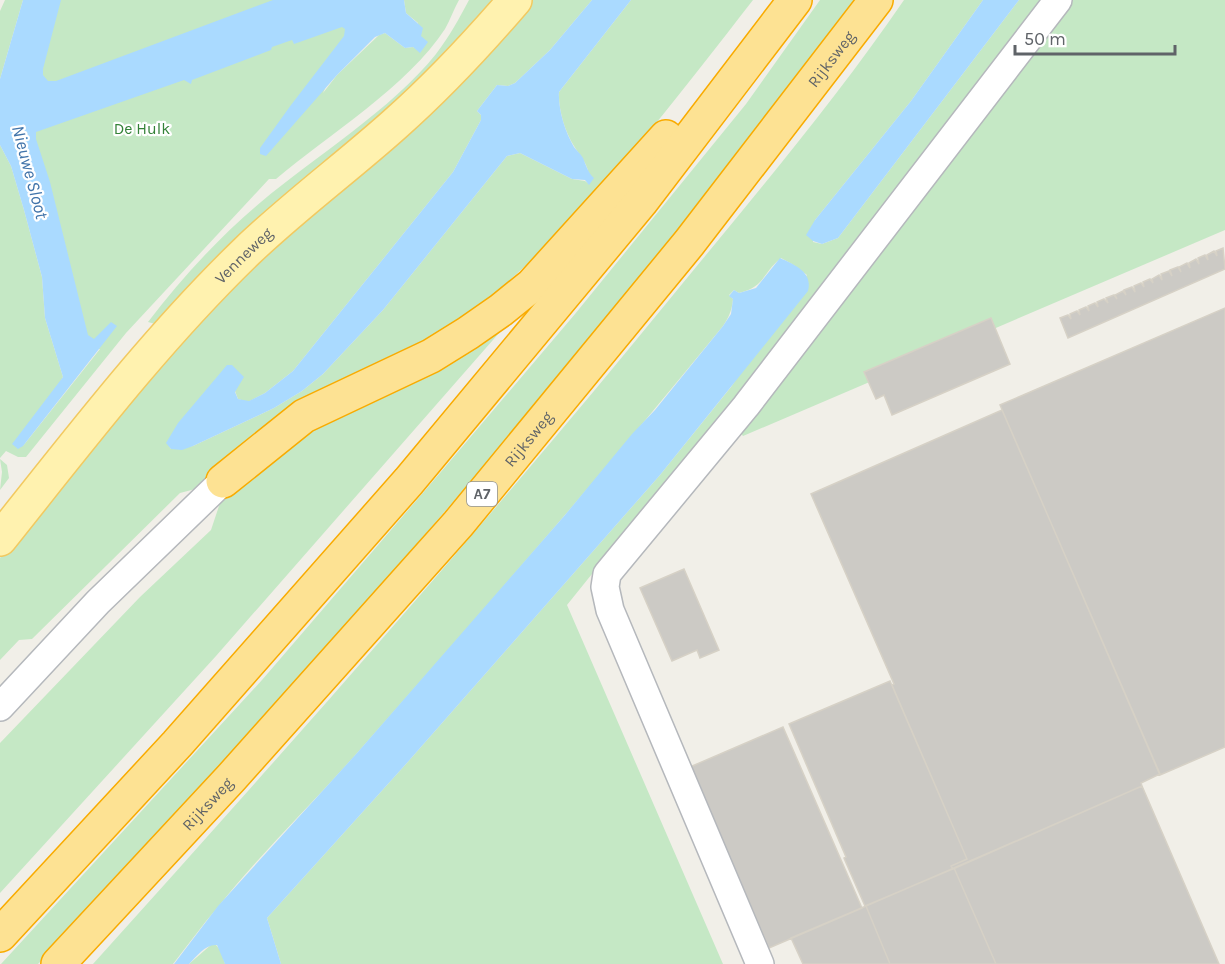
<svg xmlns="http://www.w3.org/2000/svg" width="1225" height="964" font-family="Karla,sans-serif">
<rect width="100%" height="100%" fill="#f1efe8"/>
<path fill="#c5e8c5" d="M5,0H23L0,79V11Z
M45,0H365L323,93L337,75L379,35L385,33L405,48L413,47L421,52L418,23L406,13L404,0H459C454,9 450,20 445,29C408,86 328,135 276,179H269L126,333L26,457H18L6,451L0,458V145L11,166L24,210L42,277L45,318L63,377L23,446L100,349L84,348L3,138Z
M469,0H504L159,325L148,322C182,278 218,238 261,202C316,156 391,110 436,54C449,37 459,19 469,0Z
M529,0H592L550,50L515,83L508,86L497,85L477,111L481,115V120L453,172L293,371L265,393L248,402L238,399L235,391L169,446L171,449L193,446L274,408L302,391L323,374L383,310L507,156L520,153L572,179L585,181L589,184C590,165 583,161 574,146C565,132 558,109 559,92L631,0H753C669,108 586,218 480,306L199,488L180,493L32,639L19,640L0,660V558L37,511L180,334Z
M820,0H857C735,162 608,321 476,475C343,631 206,783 67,934L38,964H1L262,680L440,473L575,314L746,104Z
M904,0H983L911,101L815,220L813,242L822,244L838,238L1019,0H1225V230L743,436L723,411L567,605L723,964H281L267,918L406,764L660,475L731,387L807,275L792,264L781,258C762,273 766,286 739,293L734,290L729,295L733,299C732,310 729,317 723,326C605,471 482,612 358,752C312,804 261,853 218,907C202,925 188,945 173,964H93C292,743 490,520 678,289C755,195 835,101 904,0Z
M514,316L216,656L0,893V743L140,597L211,530L220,503L224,498L309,424Z
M0,459L7,465L9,478L0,490L2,472Z
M212,944L216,945L221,951L225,964H189Z"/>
<path fill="#aadaff" d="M23,0H61L43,69V75L48,81H56L273,0H404L406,13L423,28L421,36L428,42L420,53L413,47L405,48L385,33L375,37L337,75L266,156L260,154V148L291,105L344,36L345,29L342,27L294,44L292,40L272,47L271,50L192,80L191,84L184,80L36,132V139L50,182L88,335L94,339L111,322L117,326L23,446L18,449L12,444L63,377L45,318L42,277L24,210L11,166L0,145V79Z
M592,0H631L559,92C558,109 565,132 574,147C577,151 580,153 583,158C586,165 588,173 594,178L589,185L585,180L572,179L520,153L507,156L383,310L323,374L302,391L274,408L193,446L182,450L171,449L166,443L178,423L227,365H232L244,377L235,392L238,399L249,401L265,393L293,371L453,172L481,120V115L477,111L497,85L508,86L515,83L550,50Z
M983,0H1019L838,238L822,244L813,241L806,235L815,220L911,101Z
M780,258C795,265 813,272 808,291L660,475L406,764L267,918L281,964H225L217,945C205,944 197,956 189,964H174L218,906L357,753L565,515L632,434L655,410L723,326L731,314L733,299L729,296L734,290L739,293L756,288Z"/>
<path fill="#cccac5" stroke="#d6d1c6" stroke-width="1.5" d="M1223,248L1225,269L1068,338L1060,318L1068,315L1071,319L1070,314L1077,311L1080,315L1079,310L1086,307L1089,311L1088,306L1095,303L1098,307L1097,302L1104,299L1108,303L1106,298L1114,295L1117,299L1115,295L1123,291L1126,295L1124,290L1132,287L1135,292L1134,286L1141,283L1144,287L1143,282L1150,279L1153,283L1152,279L1159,275L1162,280L1161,274L1169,271L1172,276L1170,270L1178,267L1181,272L1179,267L1187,263L1190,268L1189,263L1196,259L1199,264L1198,258L1205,255L1208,260L1207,255L1214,251L1217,256L1216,251Z
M1225,308V747L1160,775L1000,405Z
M991,318L1010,364L892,415L884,395L876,399L864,372Z
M1002,410L1160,774L1141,783L1142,786L953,869L951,866L967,859L892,685L894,684L811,494Z
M684,569L719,650L700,658L697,650L672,661L640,588Z
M890,681L967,859L951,866L953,869L865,906L844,858L846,857L789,724Z
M783,727L862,908L769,948L690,767Z
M1142,786L1219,964H996L954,868Z
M954,868L996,964H890L866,906Z
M866,906L890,964H803L791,938Z"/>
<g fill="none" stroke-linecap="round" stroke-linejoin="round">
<g stroke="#b5b8bc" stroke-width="30">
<path id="minor" d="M0,707L98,602L223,481
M760,964L610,610L605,587L607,574L746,406L1058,0"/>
</g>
<g stroke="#f2c960" stroke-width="36">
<g id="major">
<path id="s1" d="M0,539C79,440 156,339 247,251C294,206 347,167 395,124C438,86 478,43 515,0"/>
</g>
</g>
<g stroke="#f9ab00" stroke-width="36">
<g id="highway">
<path d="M223,481L304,416L431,356L468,333L501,310L532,285L666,137"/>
<path d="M0,935L177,744L409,481L641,202L795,0"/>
<path id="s2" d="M58,964L231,778L458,524L689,243L876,0"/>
</g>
</g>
<use href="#minor" stroke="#fff" stroke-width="27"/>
<use href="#major" stroke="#fff2af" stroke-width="33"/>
<use href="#highway" stroke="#fde293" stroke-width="33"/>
</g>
<g text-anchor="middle" stroke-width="4.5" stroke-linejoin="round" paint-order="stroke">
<rect fill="#fff" stroke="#8f9295" stroke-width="1.5" x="467" y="482" width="30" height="24" rx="4.5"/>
<g font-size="15" font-weight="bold" fill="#5f6368">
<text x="482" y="499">A7</text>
</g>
<g font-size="16" fill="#5f6368" stroke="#fff">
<text dy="6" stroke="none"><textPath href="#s2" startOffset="1191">Rijksweg</textPath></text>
<text dy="6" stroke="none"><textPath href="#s1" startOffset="374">Venneweg</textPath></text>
<text dy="6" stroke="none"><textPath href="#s2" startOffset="705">Rijksweg</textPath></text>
<text dy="6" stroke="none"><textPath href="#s2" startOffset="219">Rijksweg</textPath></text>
</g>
<g font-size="16" fill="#348238" stroke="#fff">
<text x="142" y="134">De Hulk</text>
</g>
<g font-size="18" font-style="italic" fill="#4174aa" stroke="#fff">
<text transform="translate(30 172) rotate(75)" y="6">Nieuwe Sloot</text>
</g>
</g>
<path d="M1015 45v9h160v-9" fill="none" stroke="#5f6368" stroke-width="3"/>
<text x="1024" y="45" font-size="18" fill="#5f6368" stroke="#ffffff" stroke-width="4.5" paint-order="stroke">50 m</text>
</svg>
